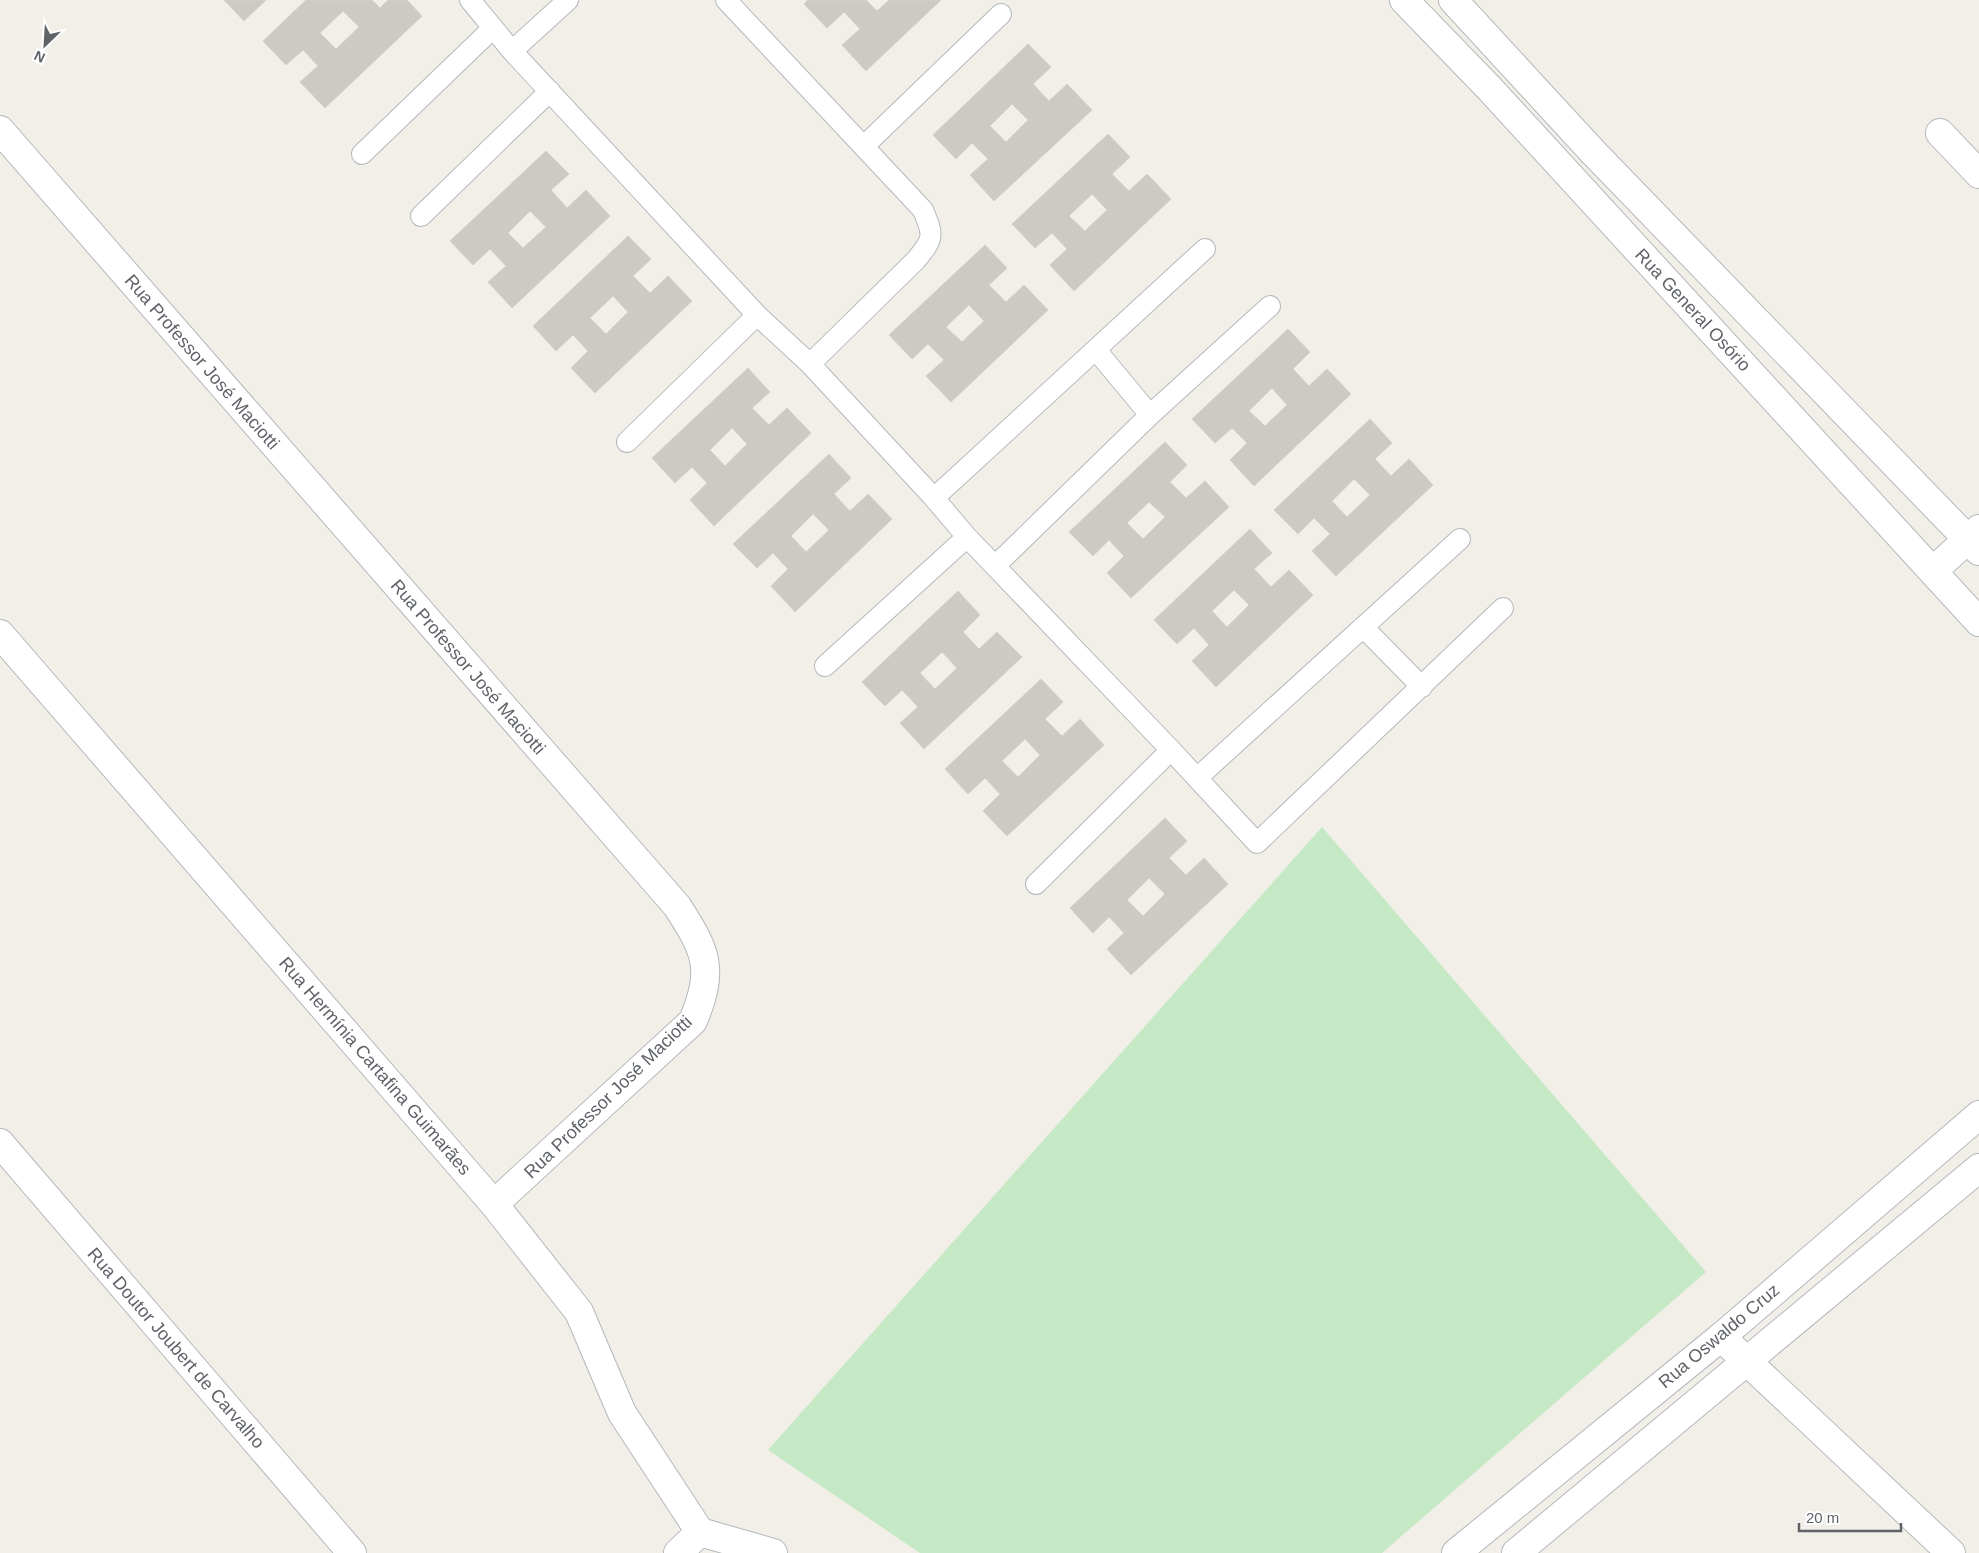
<svg xmlns="http://www.w3.org/2000/svg" width="1979" height="1553" font-family="Arial,sans-serif">
<rect width="100%" height="100%" fill="#f1efe8"/>
<path fill="#c5e8c5" d="M1322,827L1706,1272L1382,1553H920L768,1450Z"/>
<path fill="#cccac5" stroke="#d6d1c6" fill-rule="evenodd" d="M224,0H266L244,21Z
M306,0H372L380,8L388,0H407L422,16L325,108L300,82L318,66L303,50L286,65L263,41ZM343,11L359,27L336,49L320,33Z
M808,0H866L877,11L889,0H941L866,71L842,45L860,29L844,12L827,28L804,4Z
M1028,44L1051,67L1033,84L1049,101L1067,84L1092,110L994,201L970,175L988,159L972,143L956,159L933,135ZM1012,104L1028,120L1006,142L990,126Z
M1108,134L1130,157L1112,174L1129,191L1147,174L1171,199L1074,291L1050,265L1067,249L1052,233L1035,248L1012,224ZM1092,194L1107,210L1085,231L1069,216Z
M546,151L569,174L551,190L567,208L586,190L610,216L512,308L488,282L506,266L490,249L473,265L450,241ZM530,211L546,227L523,248L508,233Z
M628,236L651,259L633,276L650,293L668,276L692,301L595,393L571,368L588,351L573,335L556,351L533,326ZM613,296L628,312L606,334L590,318Z
M985,245L1007,268L989,285L1006,302L1024,285L1048,310L951,402L926,376L944,360L928,344L912,359L889,335ZM969,305L984,321L962,342L946,327Z
M1288,329L1310,352L1293,369L1309,386L1327,369L1351,394L1254,486L1230,460L1247,443L1232,428L1215,443L1192,419ZM1272,388L1287,405L1265,426L1249,411Z
M748,368L770,392L752,408L769,425L787,408L811,433L714,526L690,500L707,483L692,467L675,483L652,458ZM732,428L747,444L725,466L710,450Z
M1370,419L1392,443L1375,459L1391,476L1409,459L1433,485L1336,576L1312,551L1330,534L1314,518L1298,534L1274,510ZM1354,479L1370,495L1347,517L1332,501Z
M1165,442L1187,465L1170,482L1186,498L1205,481L1229,507L1131,598L1107,573L1124,556L1109,540L1093,556L1069,532ZM1149,502L1165,517L1143,539L1127,523Z
M829,454L851,478L834,494L850,511L868,494L892,519L795,612L771,586L788,569L773,553L757,568L733,544ZM813,514L829,530L806,552L791,536Z
M1250,529L1272,553L1254,569L1271,587L1289,570L1313,595L1216,687L1192,661L1209,645L1194,628L1177,644L1154,620ZM1234,590L1249,605L1227,627L1212,611Z
M958,591L980,615L963,632L979,649L997,632L1022,657L924,749L900,723L918,707L902,690L885,706L862,682ZM942,652L957,668L935,689L920,673Z
M1041,679L1063,702L1045,719L1062,736L1080,719L1104,745L1007,836L983,811L1000,794L985,778L968,794L945,769ZM1025,739L1040,755L1018,777L1002,761Z
M1165,818L1187,841L1169,858L1186,875L1204,858L1228,884L1131,975L1107,949L1124,933L1109,917L1093,933L1070,908ZM1149,878L1165,894L1143,916L1127,900Z"/>
<g fill="none" stroke-linecap="round" stroke-linejoin="round">
<g stroke="#b5b8bc" stroke-width="22">
<path id="service" d="M470,0L512,51L757,315L810,364L934,498L967,537L1171,750L1257,843L1503,608
M726,0L923,210C934,236 934,238 916,260L810,364
M512,51L568,0
M864,146L1001,14
M362,154L493,28
M421,216L550,91
M1096,350L1150,415
M627,442L757,315
M934,498L1205,249
M995,566L1150,415L1270,306
M1363,627L1422,687
M825,666L967,537
M1197,778L1460,539
M1036,884L1171,750"/>
</g>
<g stroke="#b5b8bc" stroke-width="30">
<path id="minor" d="M0,130L677,906C706,951 715,968 693,1021L494,1204
M1940,133L1979,174
M1933,571L1979,529
M0,634L494,1204L579,1312L622,1413L700,1532
M0,1143L352,1553
M1721,1337L1951,1553
M700,1532L773,1553
M678,1553L700,1532"/>
</g>
<g stroke="#b5b8bc" stroke-width="30">
<path id="tertiary" d="M1404,0L1490,89L1979,622
M1453,0L1593,152L1979,551
M1456,1553L1721,1337L1979,1115
M1516,1553L1979,1168"/>
</g>
<use href="#service" stroke="#fff" stroke-width="20"/>
<use href="#minor" stroke="#fff" stroke-width="28"/>
<use href="#tertiary" stroke="#fff" stroke-width="28"/>
</g>
<g text-anchor="middle" stroke-width="4.5" stroke-linejoin="round" paint-order="stroke">
<g font-size="18" fill="#5f6368" stroke="#fff">
<text transform="translate(1693 310) rotate(47)" y="6">Rua General Osório</text>
<text transform="translate(202 362) rotate(49)" y="6">Rua Professor José Maciotti</text>
<text transform="translate(468 667) rotate(49)" y="6">Rua Professor José Maciotti</text>
<text transform="translate(375 1066) rotate(49)" y="6">Rua Hermínia Cartafina Guimarães</text>
<text transform="translate(608 1097) rotate(-44)" y="6">Rua Professor José Maciotti</text>
<text transform="translate(1719 1336) rotate(-40)" y="6">Rua Oswaldo Cruz</text>
<text transform="translate(176 1348) rotate(49)" y="6">Rua Doutor Joubert de Carvalho</text>
</g>
</g>
<g transform="translate(45 45) rotate(205)" stroke="#ffffff" stroke-width="4" paint-order="stroke">
<path d="M0-4L9 19L0 12L-9 19Z" fill="#5f6368"/>
<text y="-8" font-size="14" font-weight="bold" text-anchor="middle" fill="#5f6368">N</text>
</g>
<path d="M1799 1523v8h102v-8" fill="none" stroke="#5f6368" stroke-width="2.5"/>
<text x="1806" y="1523" font-size="15" fill="#5f6368" stroke="#ffffff" stroke-width="4" paint-order="stroke">20 m</text>
</svg>
